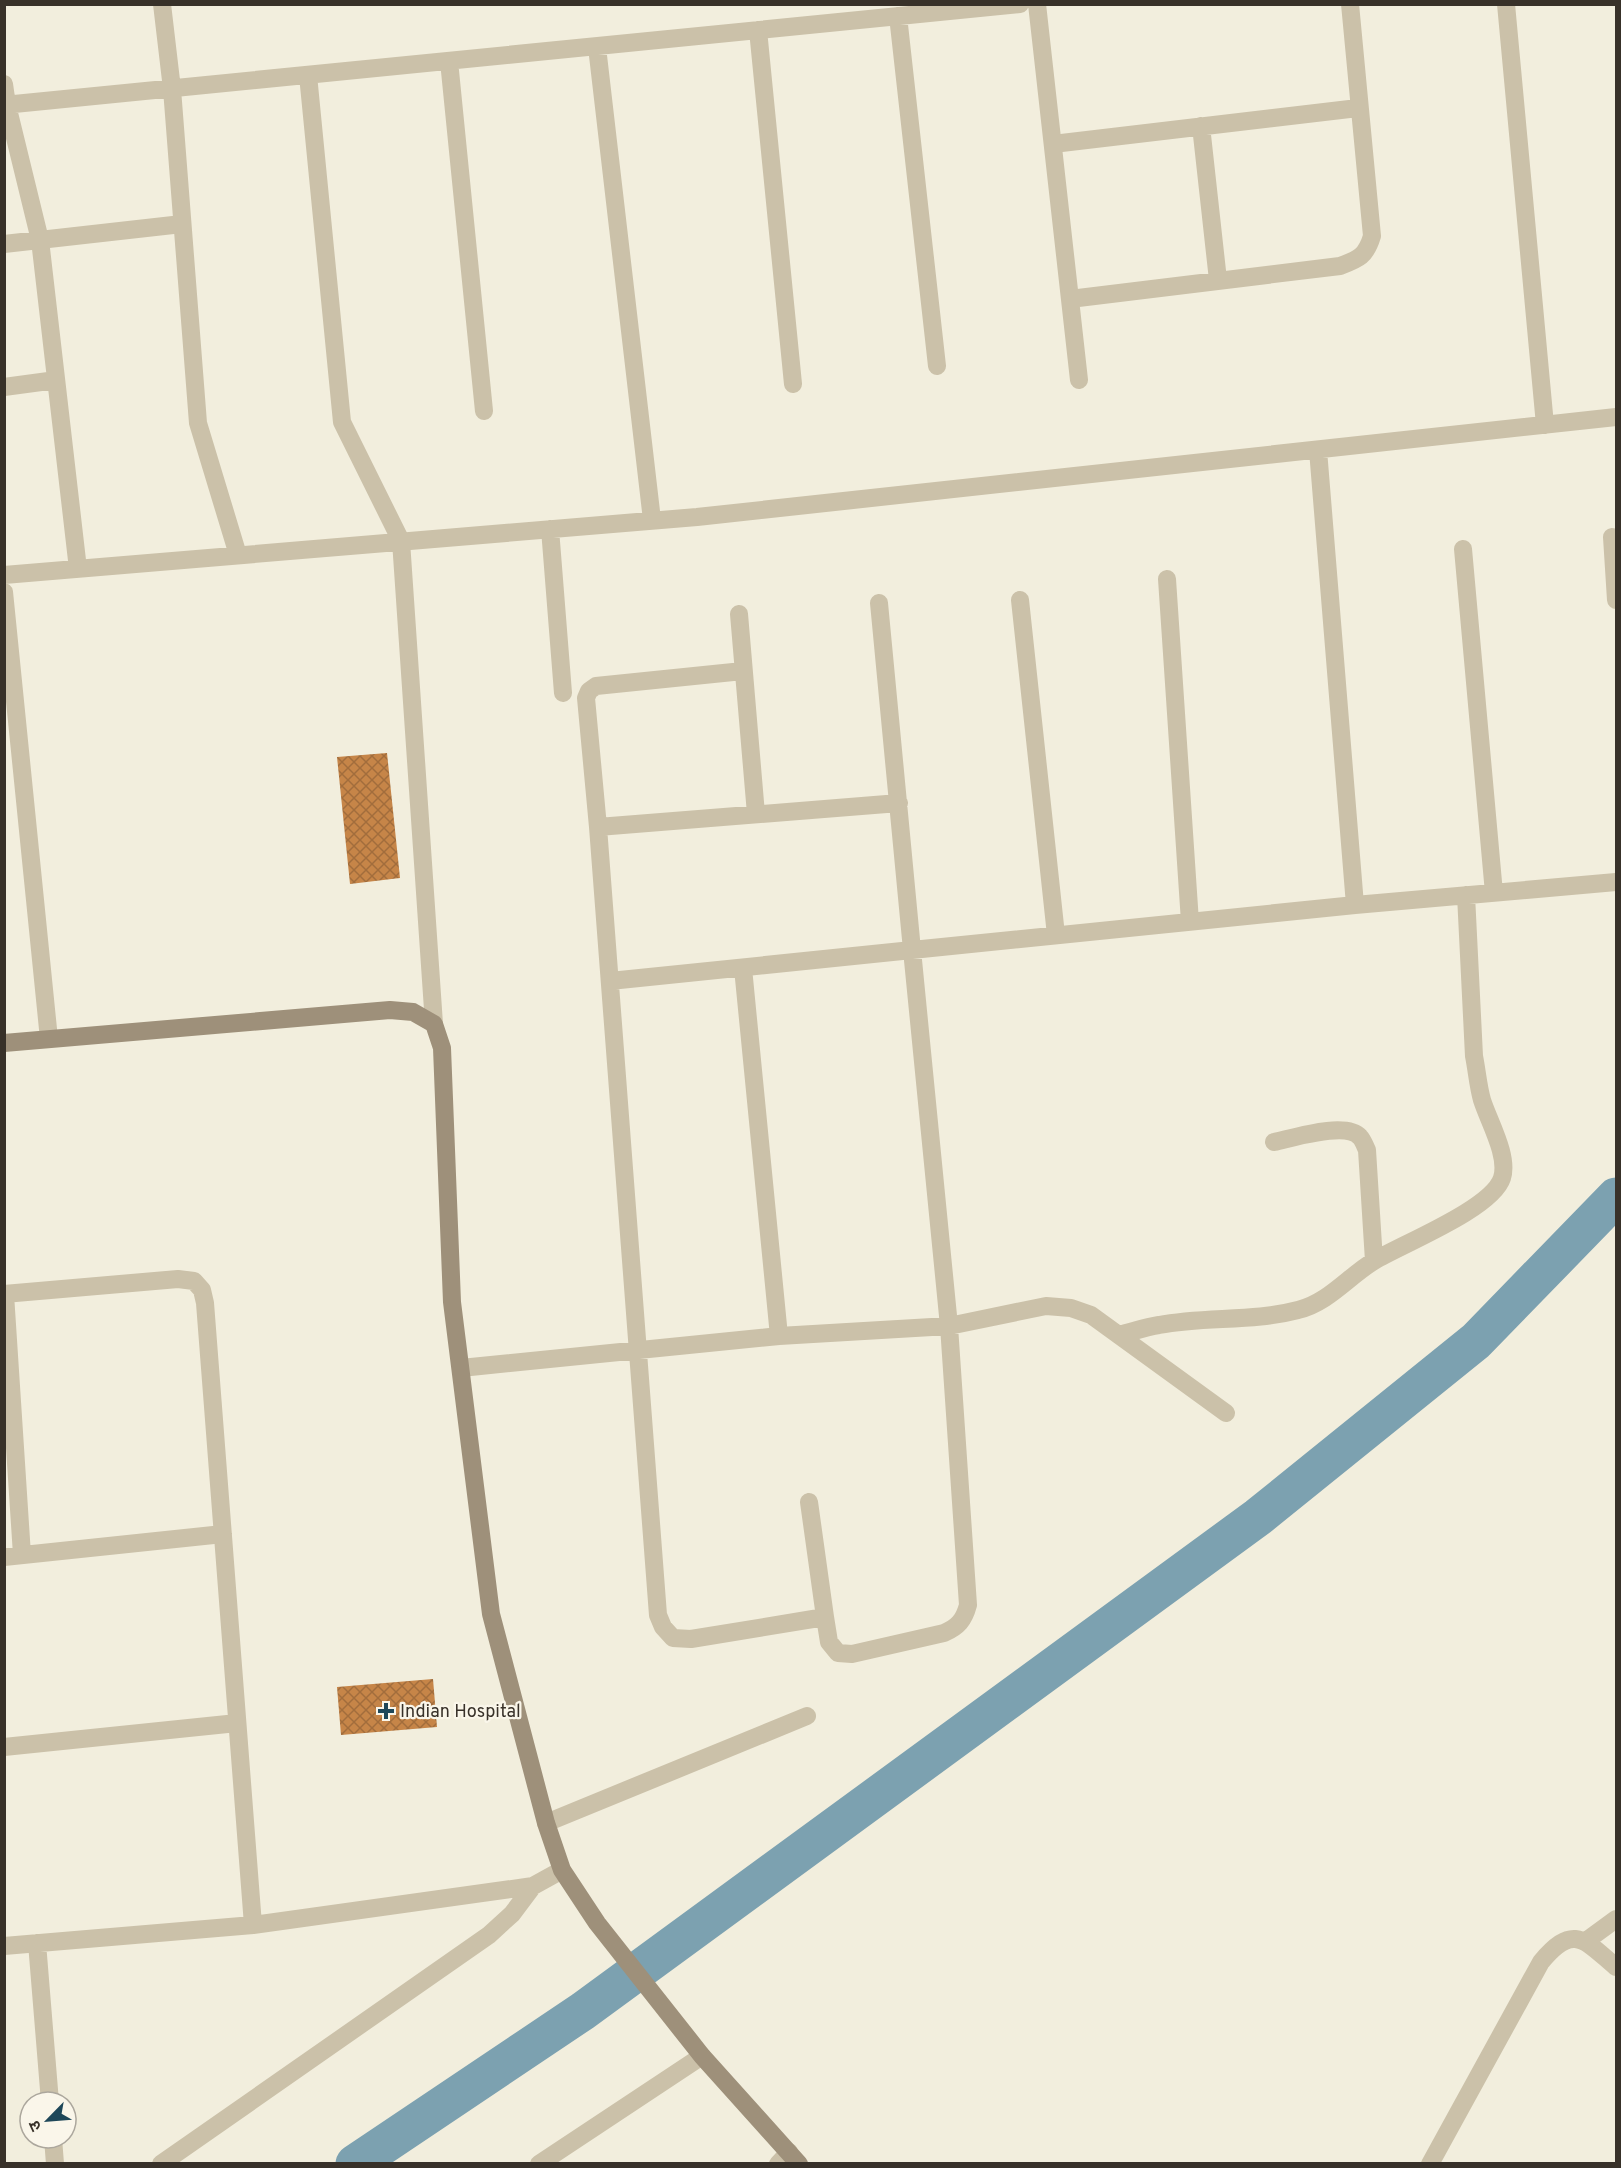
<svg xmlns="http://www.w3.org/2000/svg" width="1621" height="2168" font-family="Overpass,'Noto Sans Devanagari',sans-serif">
<defs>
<pattern id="building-cross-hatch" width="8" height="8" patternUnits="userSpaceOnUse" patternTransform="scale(1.5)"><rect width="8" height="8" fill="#c68548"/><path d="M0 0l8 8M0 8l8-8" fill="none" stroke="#a26d3c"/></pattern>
</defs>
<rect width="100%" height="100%" fill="#f2eedd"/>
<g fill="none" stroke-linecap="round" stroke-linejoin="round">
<path stroke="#7ca1b0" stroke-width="39" d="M355,2164L583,2011L1258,1517L1476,1341L1616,1197"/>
</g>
<path fill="url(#building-cross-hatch)" d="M387,753L400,878L350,884L337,757Z
M433,1679L437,1727L341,1735L337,1687Z"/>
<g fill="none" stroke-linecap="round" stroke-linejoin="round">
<path stroke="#cbc1a9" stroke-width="18" d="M162,4L172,89L198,423L238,555
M1037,4L1079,380
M1506,4L1545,425
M898,16L937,366
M758,30L793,384
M597,47L652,520
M449,61L484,411
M308,75L342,422L401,541L434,1024
M4,84L7,105L40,240L78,569
M4,105L1020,4
M1201,126L1218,280
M1053,144L1358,108
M4,244L182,224
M1070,299L1340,266C1359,259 1366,256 1372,236L1350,4
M4,387L56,380
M550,529L563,693
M1612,537L1616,600
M1463,549L1494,893
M4,575L697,517L1616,417
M1167,579L1190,922
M4,592L49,1039
M1020,600L1056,935
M739,614L756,814
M743,671L596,686L589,691L586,698L598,827L658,1615L663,1627L673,1638L691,1639L825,1617L829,1642L838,1653L852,1654L944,1633C958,1627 964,1620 968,1605L949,1326L1046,1306L1071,1308L1091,1315L1226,1413
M598,827L899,803
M1355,905L1616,882
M743,968L779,1336
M610,981L912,950L879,603
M1274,1142C1293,1138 1346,1121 1360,1137C1363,1140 1365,1146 1367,1150L1374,1261
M4,1294L178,1279L194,1281L202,1290L205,1303L253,1925
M5,1294L22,1555
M1119,1335C1132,1332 1145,1327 1159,1325C1205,1316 1253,1322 1298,1310C1328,1303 1349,1276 1374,1261C1402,1244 1492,1209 1502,1178C1509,1156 1489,1122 1482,1100C1478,1086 1477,1071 1474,1056L1466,895
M461,1368L779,1336L949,1326L912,950L1355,905L1318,450
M809,1502L825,1617
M4,1557L223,1534
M4,1747L237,1723
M546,1823L807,1716
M1586,1941L1616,1919
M37,1943L50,2102
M4,1946L253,1925L533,1886L562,1870
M53,2138L55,2164
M161,2164L489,1935L512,1914L533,1886
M539,2164L702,2056
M778,2164L789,2152
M1430,2164L1541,1962C1574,1922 1585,1941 1616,1967"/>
<path stroke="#9e907a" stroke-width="18" d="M4,1043L390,1010L413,1012L434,1024L442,1048L452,1302L491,1614L546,1823L562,1870L597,1923L702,2056L799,2164"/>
</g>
<path fill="#1e4759" stroke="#faf6ea" stroke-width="2" d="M383 1702h6v6h6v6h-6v6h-6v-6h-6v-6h6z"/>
<g text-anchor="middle" stroke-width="4.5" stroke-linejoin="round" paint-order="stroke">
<g font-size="18" fill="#383129" stroke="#faf6ea" text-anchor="start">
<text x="400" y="1717">Indian Hospital</text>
</g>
</g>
<rect width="1621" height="2168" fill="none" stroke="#383129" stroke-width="12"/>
<g transform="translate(48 2120) rotate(245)"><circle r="28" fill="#faf6ea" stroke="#aca79d" stroke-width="1.5"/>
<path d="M0-4.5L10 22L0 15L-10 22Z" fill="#1e4759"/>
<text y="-9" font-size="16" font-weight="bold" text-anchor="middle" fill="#383129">उ</text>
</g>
</svg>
